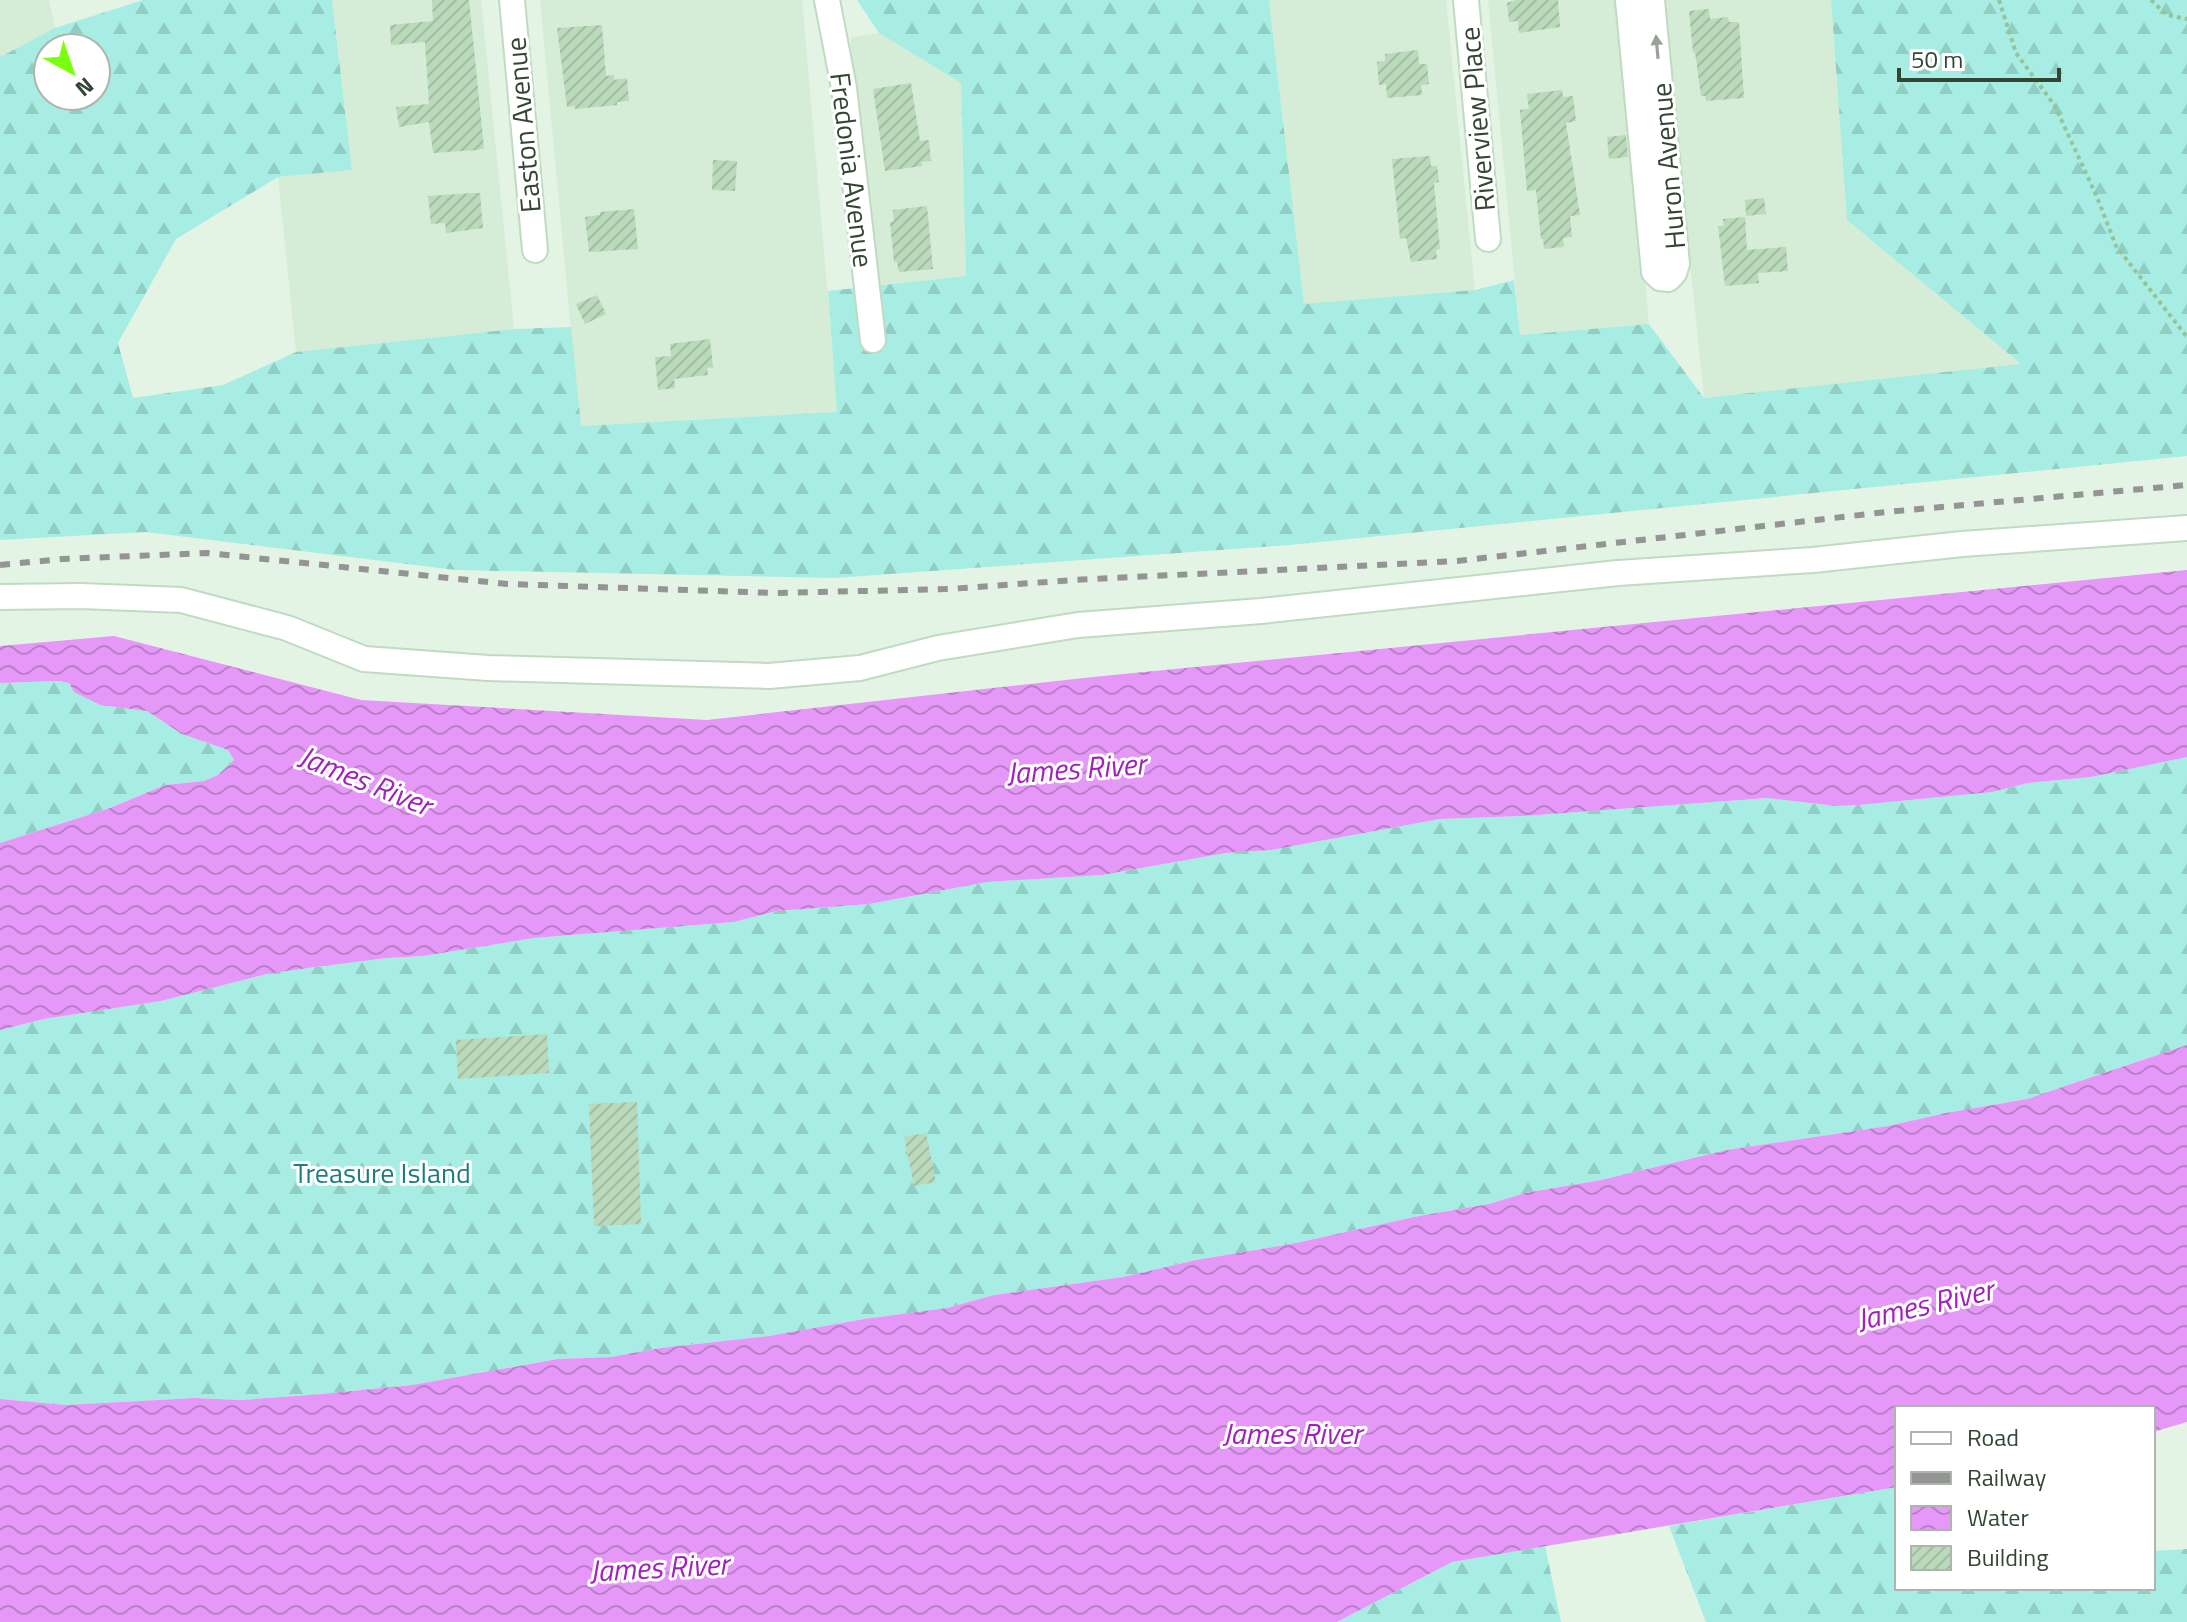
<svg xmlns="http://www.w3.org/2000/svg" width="2187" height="1622" font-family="'Titillium Web',sans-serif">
<defs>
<pattern id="forest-firs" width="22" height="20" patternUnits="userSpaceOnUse" patternTransform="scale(2)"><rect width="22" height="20" fill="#a7ede3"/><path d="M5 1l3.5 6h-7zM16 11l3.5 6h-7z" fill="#90cdc3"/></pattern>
<pattern id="water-waves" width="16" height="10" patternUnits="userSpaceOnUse" patternTransform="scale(2)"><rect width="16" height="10" fill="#e698f8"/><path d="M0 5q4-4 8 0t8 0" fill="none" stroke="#bb7ec9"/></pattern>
<pattern id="building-hatch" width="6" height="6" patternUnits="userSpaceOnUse" patternTransform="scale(2)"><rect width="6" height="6" fill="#badabb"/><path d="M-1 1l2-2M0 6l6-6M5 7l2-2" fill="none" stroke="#a0bca1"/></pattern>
</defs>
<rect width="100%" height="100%" fill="#e3f4e5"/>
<path fill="#d5ecd7" d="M0,0H49L55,28L0,57Z
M332,0H481L514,329L296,352L278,177L352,170Z
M540,0H802L838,412L580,426Z
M1269,0H1446L1475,290L1304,305Z
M1488,0H1620L1649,324L1520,335Z
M1663,0H1831L1847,220L2022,365L1704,398Z
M879,33L961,83L966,276L875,286L850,38Z"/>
<path fill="url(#forest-firs)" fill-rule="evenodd" d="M143,0H332L352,170L278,177L176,239L118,343L133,398L223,385L296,352L514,329L571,327L581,426L837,412L828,291L966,276L961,83L879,33L857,0H1269L1304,304L1475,290L1514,280L1520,335L1649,324L1704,398L2021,364L1847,220L1831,0H2187V456L1290,545L835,578L456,570L146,532L0,540V57L55,28ZM48,48H96V96H48Z
M59,681L69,683L74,692L100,705L147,711L182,734L228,750L234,760L218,775L204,781L165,785L110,808L0,843V683Z
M2187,757V1045L2027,1099L1946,1113L1888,1126L1727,1150L1601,1180L1525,1193L1489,1204L1419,1216L1291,1244L1196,1260L1123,1277L994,1295L947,1308L864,1319L769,1336L661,1348L611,1357L558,1359L412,1385L322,1394L242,1400L194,1398L66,1405L0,1399V1030L44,1019L161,1001L267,974L308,968L387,958L423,956L534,938L734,922L777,911L869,904L987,882L1102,875L1226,853L1271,850L1440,819L1523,816L1768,798L1836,806L1859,805L1992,792L2028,783L2091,777Z
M1897,1487V1588H2153V1551L2187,1549V1622H1706L1669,1526Z
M1545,1546L1561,1622H1337L1452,1562Z"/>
<path fill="url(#water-waves)" d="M2187,570V757L2091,777L2028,783L1992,792L1859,805L1836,806L1768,798L1523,816L1440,819L1271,850L1226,853L1102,875L987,882L869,904L777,911L734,922L534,938L423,956L387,958L308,968L267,974L161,1001L44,1019L0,1030V843L110,808L165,785L204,781L218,775L234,760L228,750L182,734L147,711L100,705L74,692L69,683L59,681L0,683V646L114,636L361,700L707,720L1093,677Z
M2187,1045V1422L2153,1432V1408H1897V1487L1452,1562L1337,1622H0V1399L66,1405L194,1398L242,1400L322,1394L412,1385L558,1359L611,1357L661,1348L769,1336L864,1319L947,1308L994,1295L1123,1277L1196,1260L1291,1244L1419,1216L1489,1204L1525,1193L1601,1180L1727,1150L1888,1126L1946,1113L2027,1099Z"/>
<path fill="url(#building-hatch)" d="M432,0H469L484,148L478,150L433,153L429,122L399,127L396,107L429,104L425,42L391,45L390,25L433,21Z
M1516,0H1558L1560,27L1519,33L1518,21L1509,22L1507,3Z
M1709,9L1710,19L1728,17L1729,22H1739L1744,98L1706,101L1705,96H1701L1695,52L1693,53L1689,11Z
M602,25L606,76L614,75V80L627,78L629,101L617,102V105L575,109V106L567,107L557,28Z
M1418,50L1419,64H1427L1429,84L1421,85L1422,95L1387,98L1386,84L1379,85L1377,62L1385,61V54Z
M911,83L920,141L929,140L931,161L921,162L922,166L885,171L873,89Z
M1562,90L1563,97L1573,96L1576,121L1566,123L1580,215L1570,216L1572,237L1563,238L1564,247L1544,249L1543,239H1541L1536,190L1527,191L1520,110L1529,109L1527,94Z
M1626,135L1628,157L1609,159L1607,137Z
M1430,156L1431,166H1437L1439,182L1434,183L1440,249L1436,250L1437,259L1411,262L1406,238L1400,239L1392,159Z
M713,160L737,161L735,191L712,190Z
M473,193H480L483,228L446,233L445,223L431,224L428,196Z
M1764,198L1766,214L1746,216L1745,200Z
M927,206L933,269L899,272L897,262H894L890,222L894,221L893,210Z
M634,209L638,249L589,252L585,217L600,215V212Z
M1745,217L1747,250L1786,247L1788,271L1758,273L1759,283L1725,286L1718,226H1724L1723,219Z
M597,295L606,314L585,324L576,304Z
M710,339L713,367L707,368L708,375L674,379L675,388L658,390L655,357L671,356L670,344Z
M547,1034L549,1073L458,1079L456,1040Z
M637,1102L641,1224L594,1226L589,1104Z
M926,1133L936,1182L914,1186L904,1137Z"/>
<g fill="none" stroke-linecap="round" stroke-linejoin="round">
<g stroke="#bfdbc1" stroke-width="28">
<path id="minor" d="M512,0L535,250
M827,0L844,88L873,340
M1466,0L1488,239
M1628,0L1654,272L1660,278L1668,279L1674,273L1677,264L1652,0
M0,597L81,596L181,600L287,628L364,659L488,668L769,676L860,668L938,648L1078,625L1261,611L1618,573L1813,560L1962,544L2187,528"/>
</g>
<path stroke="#94c497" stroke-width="4" stroke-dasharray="4 4" stroke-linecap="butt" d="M1999,0L2016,53L2055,106L2097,197L2116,246L2187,337
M2151,0L2167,15L2187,19"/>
<use href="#minor" stroke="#fff" stroke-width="24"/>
<path stroke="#949494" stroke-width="6" stroke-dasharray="10 10" stroke-linecap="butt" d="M0,565L62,559L207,553L507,584L776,593L949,589L1074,580L1457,561L1886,512L2187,485"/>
</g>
<defs><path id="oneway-solid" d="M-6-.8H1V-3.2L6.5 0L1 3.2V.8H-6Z" transform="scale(2)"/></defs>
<use fill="#99a299" href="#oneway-solid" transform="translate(1657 47) rotate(-95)"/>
<g text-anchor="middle" stroke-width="6" stroke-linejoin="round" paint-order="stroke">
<g font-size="28" fill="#334633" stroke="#fff">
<text transform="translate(1477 119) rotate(-95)" y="10">Riverview Place</text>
<text transform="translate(523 125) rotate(-95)" y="10">Easton Avenue</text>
<text transform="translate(1668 166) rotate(-95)" y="10">Huron Avenue</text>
<text transform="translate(852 170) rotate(83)" y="10">Fredonia Avenue</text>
</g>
<g font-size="28" fill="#207c7e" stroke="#fff">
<text x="382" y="1183">Treasure Island</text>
</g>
<g font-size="30" font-style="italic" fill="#a220be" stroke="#fff">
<text transform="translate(1076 769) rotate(-4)" y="10">James River</text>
<text transform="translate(365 781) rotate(22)" y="10">James River</text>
<text transform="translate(1925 1305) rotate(-13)" y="10">James River</text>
<text x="1292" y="1444">James River</text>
<text transform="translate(659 1568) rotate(-3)" y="10">James River</text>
</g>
</g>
<rect x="1895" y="1406" width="260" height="184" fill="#ffffff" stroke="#adb5ad" stroke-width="2"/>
<rect x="1911" y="1432" width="40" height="12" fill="#ffffff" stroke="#adb5ad" stroke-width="2"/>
<text x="1967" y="1446" font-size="24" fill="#334633">Road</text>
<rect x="1911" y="1472" width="40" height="12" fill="#949494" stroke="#adb5ad" stroke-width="2"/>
<text x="1967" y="1486" font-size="24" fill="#334633">Railway</text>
<rect x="1911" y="1506" width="40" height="24" fill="url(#water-waves)" stroke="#adb5ad" stroke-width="2"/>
<text x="1967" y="1526" font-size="24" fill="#334633">Water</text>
<rect x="1911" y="1546" width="40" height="24" fill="url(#building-hatch)" stroke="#adb5ad" stroke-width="2"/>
<text x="1967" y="1566" font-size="24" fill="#334633">Building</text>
<g transform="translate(72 72) rotate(140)"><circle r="38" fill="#ffffff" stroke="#adb5ad" stroke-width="2"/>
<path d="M0-6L14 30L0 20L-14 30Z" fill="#7aff0f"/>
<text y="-12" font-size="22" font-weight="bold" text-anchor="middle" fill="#334633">N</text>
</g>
<path d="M1899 68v12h160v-12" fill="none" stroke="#334633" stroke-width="4"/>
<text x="1911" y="68" font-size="24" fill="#334633" stroke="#ffffff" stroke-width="6" paint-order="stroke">50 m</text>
</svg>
